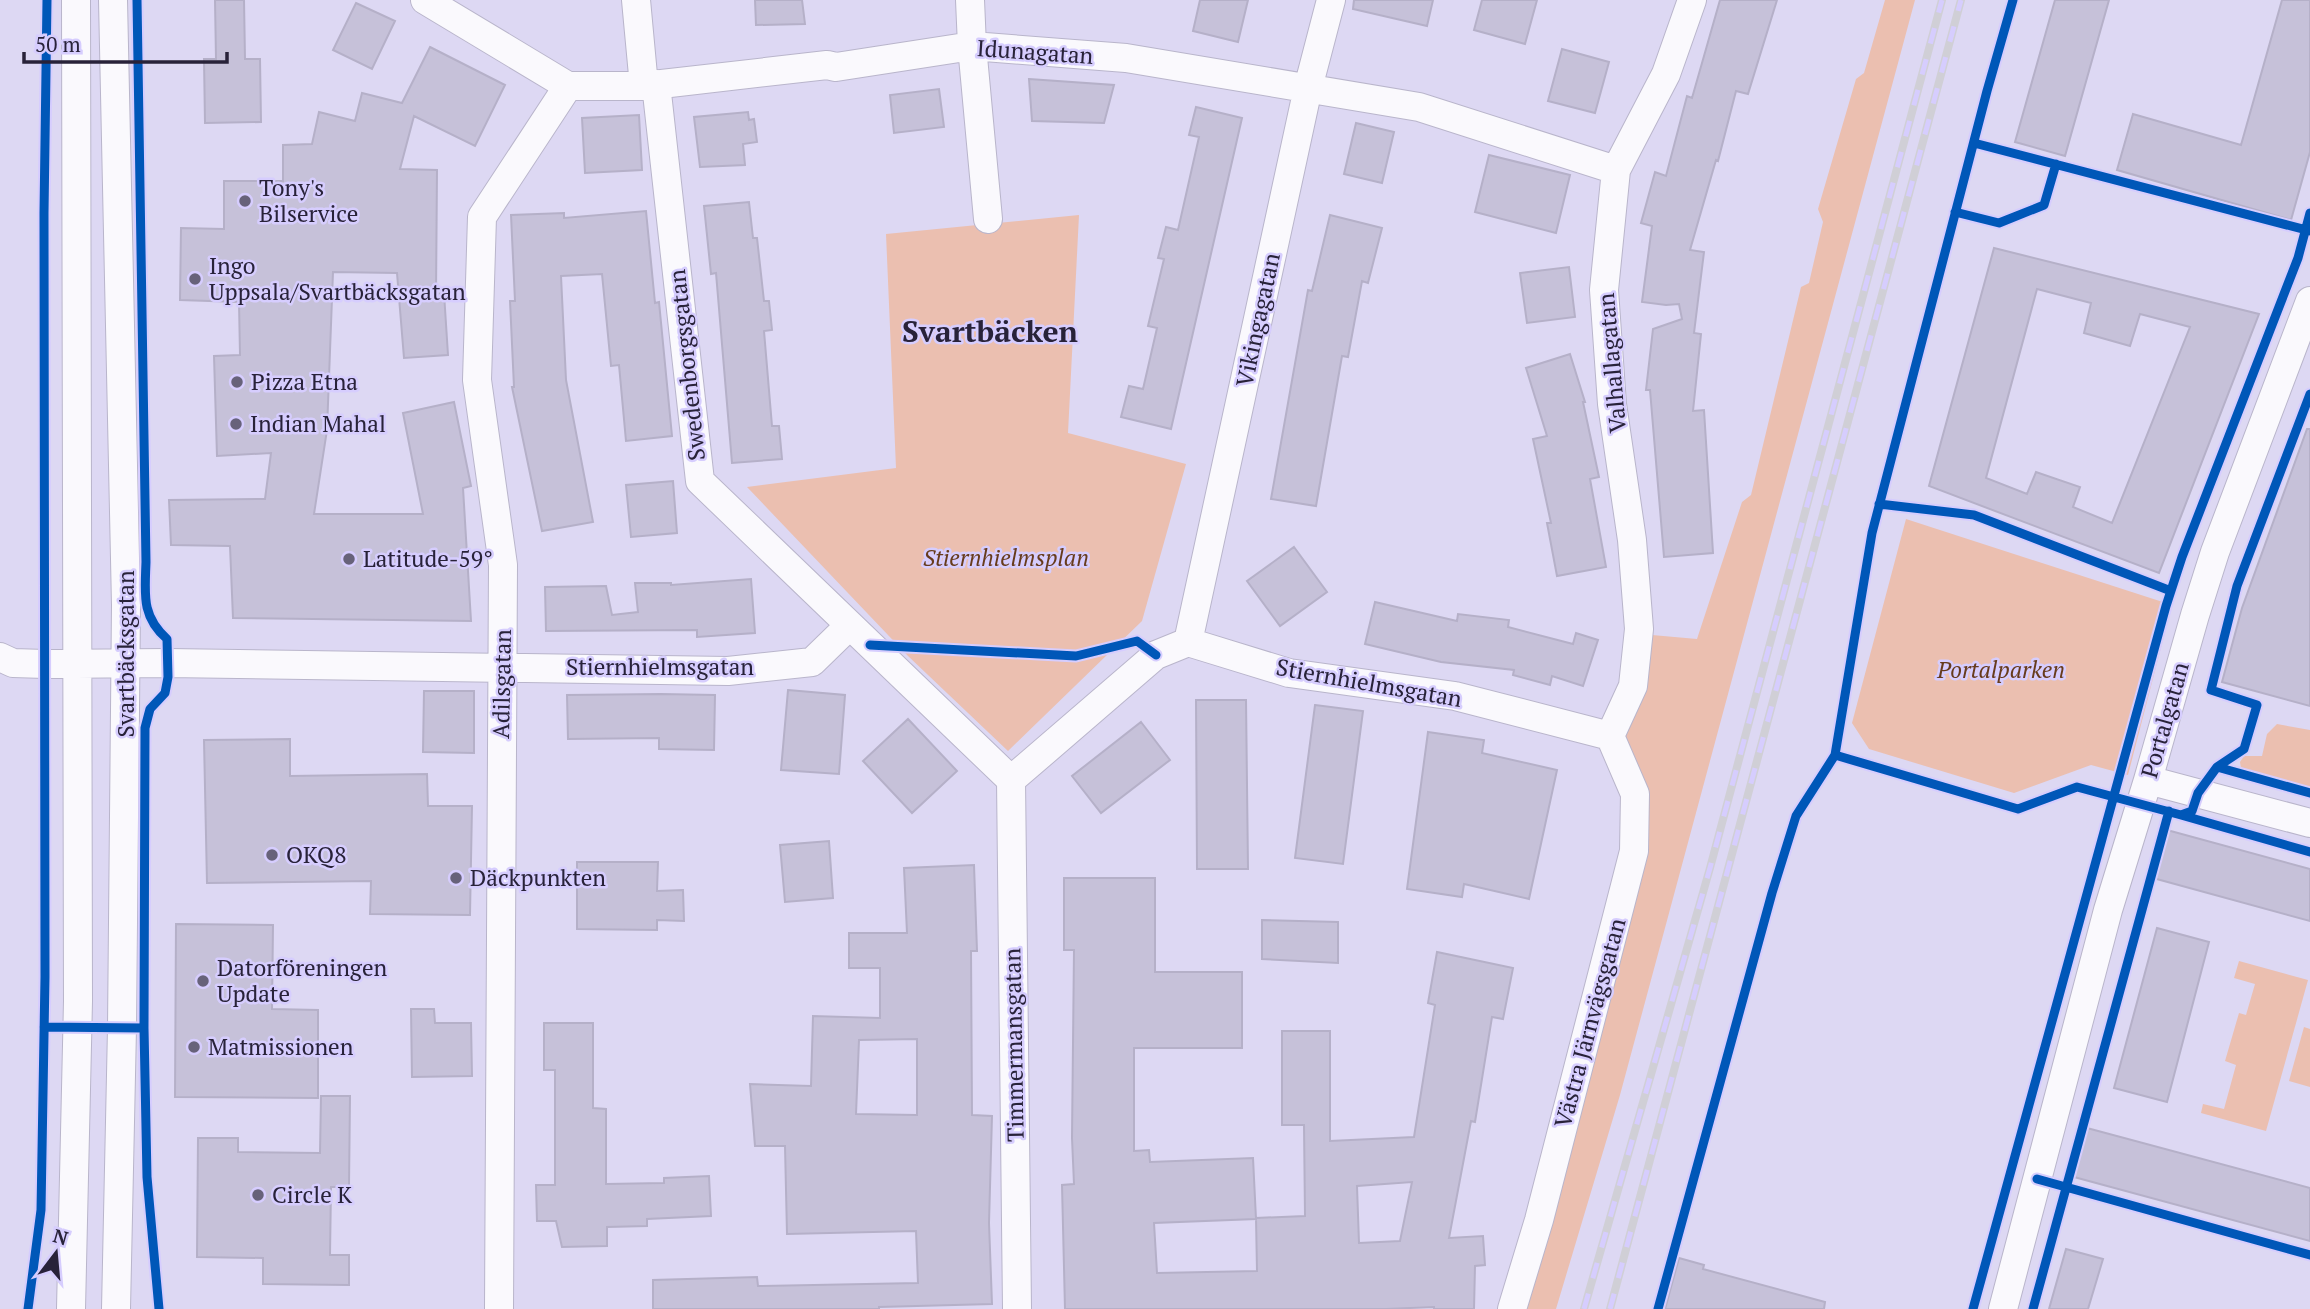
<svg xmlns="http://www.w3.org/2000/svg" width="2310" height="1309" font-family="'PT Serif',serif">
<rect width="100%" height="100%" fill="#ddd8f3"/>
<path fill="#ebbfb0" d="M1885,0H1915L1620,1095L1556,1309H1516L1640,835L1623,746L1652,635L1697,639L1742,502L1751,495L1801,287L1809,283L1823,222L1818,209L1856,79L1864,73Z
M1079,215L1068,433L1186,464L1142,621L1008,751L908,656L747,487L896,468L886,234Z
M1906,519L2172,605L2128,775L2091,765L2014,793L1869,749L1852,723Z
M2277,724L2310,730V787L2241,768L2240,762L2244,756H2262L2267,734Z
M2239,961L2308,980L2266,1131L2201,1113L2203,1104L2224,1109L2236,1065L2225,1061L2239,1013L2246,1015L2255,984L2234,978Z
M2304,1027L2310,1029V1087L2289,1081Z"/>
<path fill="#c6c1d9" stroke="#b5b0c8" stroke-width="2" fill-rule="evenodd" d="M215,0H244L245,59H260L261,122L205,123L204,59H216Z
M755,0H802L805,24L756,25Z
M1200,0H1248L1238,42L1193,31Z
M1354,0H1433L1427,26L1353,9Z
M1482,0H1537L1525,44L1474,30Z
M1720,0H1777L1748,94L1736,91L1718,161L1716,160L1690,250L1704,252L1694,333L1701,334L1693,411L1704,410L1713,553L1664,557L1650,390H1646L1653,329L1682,319L1679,304L1666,305L1642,302L1652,226L1641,223L1655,172L1666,176L1687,96L1692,98Z
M2055,0H2109L2065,156L2015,142Z
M2282,0H2310V152L2291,220L2117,170L2133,114L2241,145Z
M356,3L395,21L372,69L333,50Z
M430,47L505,85L475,146L414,116L400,169L437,170L436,294L444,293L448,355L404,358L397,273L333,272L327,430L314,514H423L403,413L454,402L471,486L463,488L471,621L233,618L230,546L171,545L169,500L265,499L271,453L217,456L214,356L240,355L239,302L180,300L181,228L224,229V181H283V145L312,144L319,112L355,121L362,93L402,103Z
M1562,49L1609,62L1595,113L1548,101Z
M1029,79L1114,85L1104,123L1032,121Z
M939,89L944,127L894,133L890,95Z
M1196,107L1242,118L1171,429L1121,417L1129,386L1143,389L1157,328L1148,326L1164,259L1158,258L1166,227L1178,230L1199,137L1189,135Z
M748,112L749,120L754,119L757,142L743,144L745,165L700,167L694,117Z
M639,115L642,170L585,173L582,118Z
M1356,123L1394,132L1382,183L1344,174Z
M1489,155L1570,175L1556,233L1475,212Z
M749,202L753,238H757L764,301H769L772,330L764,331L772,426H779L782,459L732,463L716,273L711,274L704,206Z
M646,211L655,303L659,302L672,436L626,441L619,365L611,366L602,274L561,276L566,380L593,522L542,531L512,387H514L510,301H515L511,215L564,213V218Z
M1330,215L1382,228L1368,283L1362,281L1348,357L1342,356L1316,506L1271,499L1308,290L1312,291Z
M1994,248L2259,314L2159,573L1929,486ZM2037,289L2091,303L2084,333L2130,346L2140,314L2190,327L2112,523L2073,507L2080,487L2036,472L2027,494L1986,478Z
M1569,267L1575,317L1527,323L1520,273Z
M1570,354L1585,402H1583L1599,477L1590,479L1606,567L1557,576L1547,523H1551L1533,439L1547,436L1526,368Z
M2307,429H2310V706L2222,682L2242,608Z
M673,481L677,533L631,537L626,485Z
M1294,547L1327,592L1280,626L1247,581Z
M751,579L755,633L697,637V630L546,631L545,587L606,586L612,615L638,612L635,583H671V585Z
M1375,602L1457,621L1458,614L1509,620L1508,627L1573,644L1576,633L1598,640L1583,686L1552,676L1550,685L1513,675L1514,670L1441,662L1365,644Z
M788,690L845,695L839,774L781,770Z
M424,691H474V753L423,752Z
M661,694L715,695L714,750L659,749V738L568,739L567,695Z
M1196,700H1246L1248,869H1197Z
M1315,705L1363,711L1343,864L1295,858Z
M908,719L957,771L912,813L863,761Z
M1141,722L1170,760L1101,813L1072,776Z
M1428,732L1484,740L1482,753L1557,770L1529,899L1464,884L1462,897L1407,889Z
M290,739V776L427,774L428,806H472L470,915L370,914L371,881L207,883L204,740Z
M2167,830L2310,869V921L2153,878Z
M829,841L833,898L785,902L780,845Z
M577,862H658L657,891L683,890L684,921L657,920V930L577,929Z
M974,865L977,951H971L972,1115L992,1116L989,1223L992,1304L879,1307V1309H653V1280L757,1277L758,1286L918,1283L916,1231L787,1234L785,1146H755L750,1084L811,1086L813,1016L880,1018V968H849V933H907L904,868ZM917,1039V1115L856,1114L859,1040Z
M1064,878H1155V972H1242V1048H1134V1151L1149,1150L1150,1162L1253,1158L1256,1219L1154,1223L1157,1273L1257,1271L1256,1218L1305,1216L1304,1125H1282V1031H1330V1141L1414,1137L1435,1005L1428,1003L1437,952L1513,968L1503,1019L1492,1017L1475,1122L1471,1121L1449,1238L1483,1236L1485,1265L1475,1266L1474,1309H1434V1307L1386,1309H1065L1062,1185L1074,1184L1072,1138L1074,950H1064ZM1412,1182L1400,1241L1359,1243L1357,1186Z
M1262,920L1338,922V963L1262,959Z
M176,924L273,925L272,1009L318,1010V1098L175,1097Z
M2157,928L2209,942L2167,1102L2114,1088Z
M411,1009H434L435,1023H471L472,1076L412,1077Z
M544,1023H593V1108L606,1109V1184L664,1183V1178L709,1176L711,1216L647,1219V1226L607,1227V1246L562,1247L556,1221H537L536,1185H555V1070H544Z
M321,1096H350L349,1187H331L330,1255H349V1285L263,1284V1258L197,1257L198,1138H238V1152L320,1153Z
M2087,1128L2310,1188V1241L2074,1177Z
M2066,1249L2103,1259L2088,1309H2049Z
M1679,1258L1704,1265L1703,1269L1825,1302L1824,1309H1665Z"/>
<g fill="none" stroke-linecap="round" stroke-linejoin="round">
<g stroke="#b9b5cb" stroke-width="30">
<path id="minor" d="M113,0L126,605L122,1028L116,1309
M425,0L568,86H644L827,65L836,67L972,46L1126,58L1419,107L1616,170
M636,0L644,86
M970,0L972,46L988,219
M656,84L700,481L1011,780L1156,655L1188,642L1289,673L1455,696L1610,736
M1188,642L1308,88L1331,0
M0,657L13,663L45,664L168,663L728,671L812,662L849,626
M1610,736L1633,686L1639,629L1632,540L1612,404L1604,290L1616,170L1666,74L1692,0
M1011,780L1017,1309
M2148,780L2310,823
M71,1309L78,1001L76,0
M499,1309L503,565L477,380L482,217L568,86
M1512,1309L1539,1220L1634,851L1635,794L1610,736
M2003,1309L2108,910L2148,780L2195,615L2215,552L2310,301"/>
</g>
<use href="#minor" stroke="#faf9fd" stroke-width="28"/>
<g stroke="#d0cfd6" stroke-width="8">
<path id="rail" d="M1584,1309L1710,868L1942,0
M1610,1309L1961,0"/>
</g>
<use href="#rail" stroke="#d6cdfe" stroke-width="5" stroke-dasharray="16" stroke-linecap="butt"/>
<g stroke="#d6cdfe" stroke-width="13">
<path id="cycleway" d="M137,0L146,562C145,594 141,616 167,639L168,677L165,693L150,709L145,728L144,1028L147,1177L159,1309
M1974,143L2310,231
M1955,212L1999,223L2044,205L2056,164
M1879,504L1974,515L2171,591
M870,645L1076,656L1137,641L1156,655
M1835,755L2018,809L2077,787L2181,815L2192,811L2198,793L2217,767L2310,793
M2217,767L2244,749L2257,705L2211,690L2237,586L2310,394
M2181,815L2310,852
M44,1027L144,1028
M2037,1179L2310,1255
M28,1309L41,1210L45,977L44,213L47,0
M1658,1309L1772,893L1796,816L1835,755L1872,533L1987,91L2013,0
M1973,1309L2166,606L2182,557L2298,258L2310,213
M2033,1309L2169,811"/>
</g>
<use href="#cycleway" stroke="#0057b8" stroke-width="9"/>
</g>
<g fill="#67627a" stroke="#d6cdfe" stroke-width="2.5">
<circle cx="245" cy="201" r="7"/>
<circle cx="195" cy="279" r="7"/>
<circle cx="237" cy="382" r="7"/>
<circle cx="236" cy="424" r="7"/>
<circle cx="349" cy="559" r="7"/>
<circle cx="272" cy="855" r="7"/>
<circle cx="456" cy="878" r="7"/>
<circle cx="203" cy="981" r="7"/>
<circle cx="194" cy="1047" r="7"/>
<circle cx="258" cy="1195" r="7"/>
</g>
<g text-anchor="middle" stroke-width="5" stroke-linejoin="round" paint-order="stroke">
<g font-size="23" fill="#282239" stroke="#d6cdfe">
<text transform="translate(1035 52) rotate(4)" y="8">Idunagatan</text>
<text transform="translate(1258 320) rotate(-78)" y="8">Vikingagatan</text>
<text transform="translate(1612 363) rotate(-95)" y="8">Valhallagatan</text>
<text transform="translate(687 365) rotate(-96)" y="8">Swedenborgsgatan</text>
<text transform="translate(126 654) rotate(-90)" y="8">Svartbäcksgatan</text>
<text x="660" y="675">Stiernhielmsgatan</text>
<text transform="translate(1369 683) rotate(10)" y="8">Stiernhielmsgatan</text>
<text transform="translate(502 684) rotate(-89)" y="8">Adilsgatan</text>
<text transform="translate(2165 720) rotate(-74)" y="8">Portalgatan</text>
<text transform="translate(1590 1023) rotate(-75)" y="8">Västra Järnvägsgatan</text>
<text transform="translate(1014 1045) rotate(-91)" y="8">Timmermansgatan</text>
</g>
<g font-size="23" fill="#282239" stroke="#d6cdfe" text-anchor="start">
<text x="259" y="196">Tony's<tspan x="259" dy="26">Bilservice</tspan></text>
<text x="209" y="274">Ingo<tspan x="209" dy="26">Uppsala/Svartbäcksgatan</tspan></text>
<text x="251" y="390">Pizza Etna</text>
<text x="250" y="432">Indian Mahal</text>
<text x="363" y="567">Latitude-59°</text>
<text x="286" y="863">OKQ8</text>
<text x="470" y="886">Däckpunkten</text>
<text x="217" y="976">Datorföreningen<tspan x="217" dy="26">Update</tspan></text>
<text x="208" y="1055">Matmissionen</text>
<text x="272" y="1203">Circle K</text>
</g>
<g font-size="23" font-style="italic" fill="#673b1c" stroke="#d6cdfe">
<text x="1006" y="566">Stiernhielmsplan</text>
<text x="2001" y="678">Portalparken</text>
</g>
<g font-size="30" font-weight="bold" fill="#282239" stroke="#d6cdfe">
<text x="990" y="342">Svartbäcken</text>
</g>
</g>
<g transform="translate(56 1253) rotate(16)" stroke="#d6cdfe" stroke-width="5" paint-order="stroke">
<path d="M0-5L12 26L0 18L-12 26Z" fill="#282239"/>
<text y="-10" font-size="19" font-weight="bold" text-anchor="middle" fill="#282239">N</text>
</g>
<path d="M24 52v10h203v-10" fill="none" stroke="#282239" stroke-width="3.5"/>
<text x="35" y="52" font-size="21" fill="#282239" stroke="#d6cdfe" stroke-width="5" paint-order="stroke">50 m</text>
</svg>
